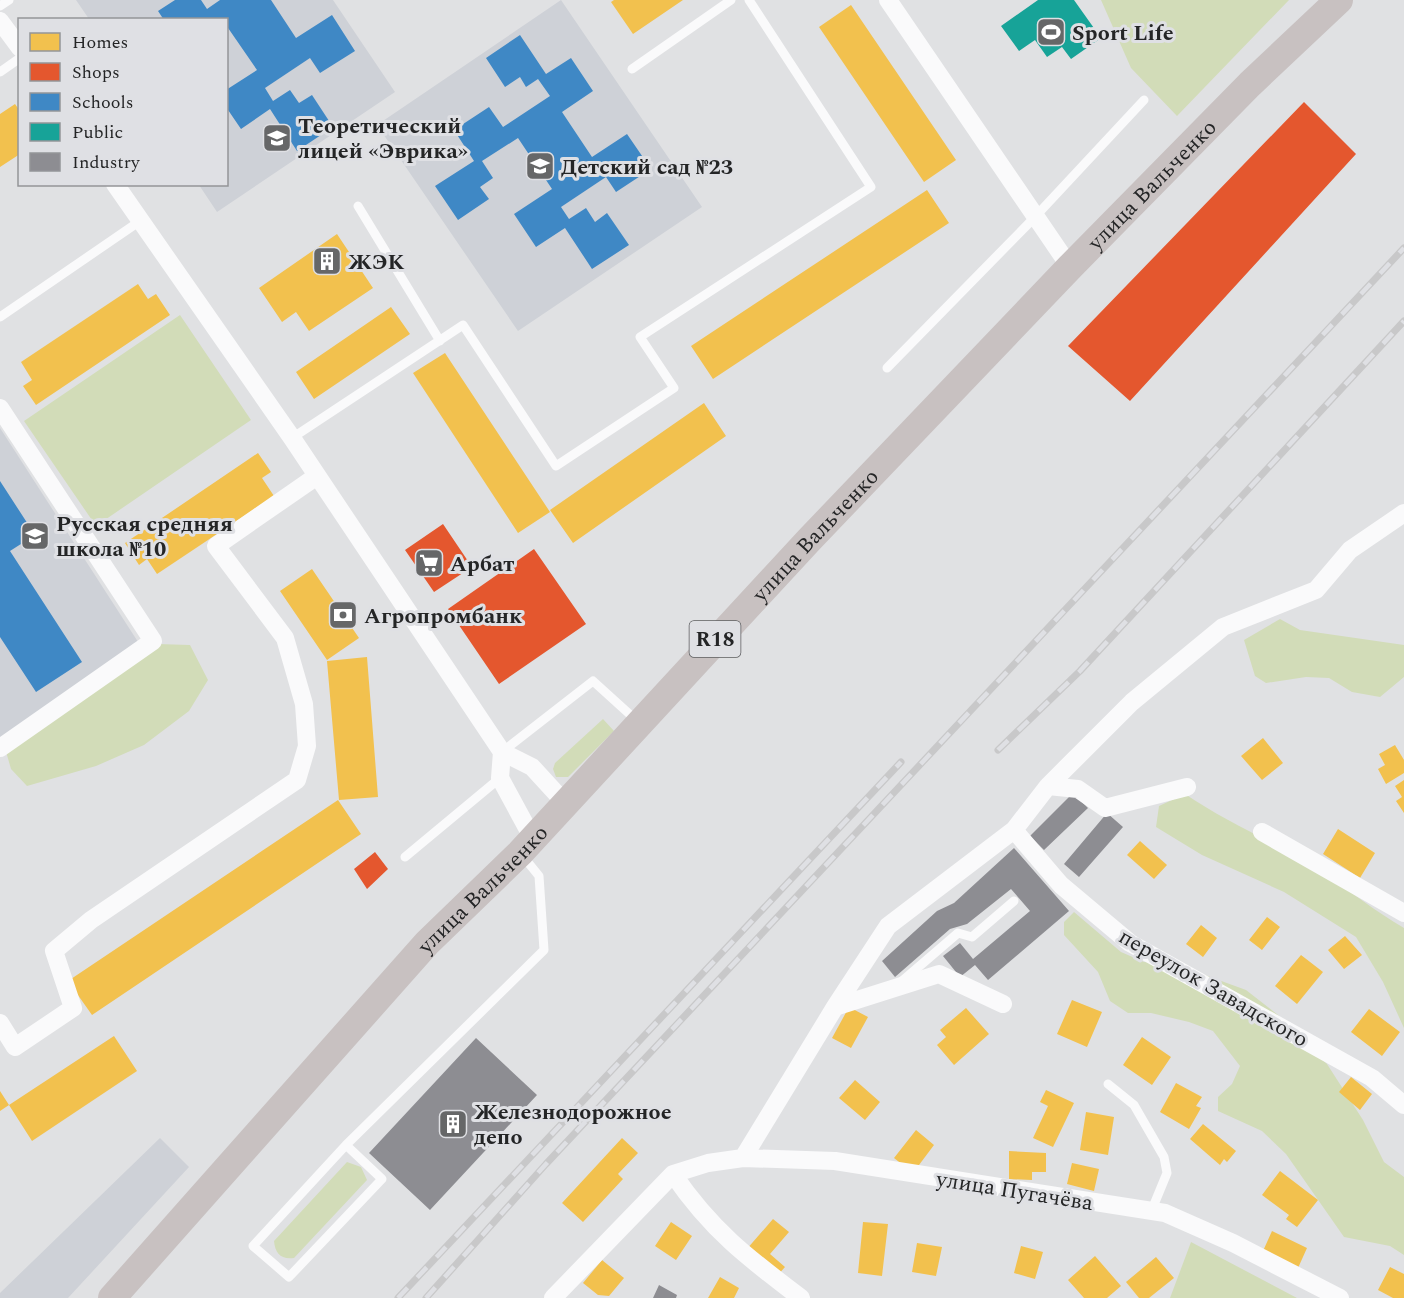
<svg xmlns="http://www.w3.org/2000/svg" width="1404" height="1298" font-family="Spectral,serif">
<rect width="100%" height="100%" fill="#e0e1e3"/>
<path fill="#ced1d7" d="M76,0H333L395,92L217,212L199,185L226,184V20L89,19Z
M561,0L702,207L518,331L377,125Z
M0,428L140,645L0,738Z
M160,1138L189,1167L68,1298H0V1293Z"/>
<path fill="#d2dcb8" d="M1101,0H1289L1177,116L1131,68Z
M180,315L251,420L96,526L24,421Z
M1280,619L1300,630L1404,645V677L1380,697L1352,692L1329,678L1306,677L1266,683L1255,676L1244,640Z
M157,644L190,645L208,680L189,711L144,745L96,766L27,786L11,769L5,748Z
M603,719L614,731L568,777H556L553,769L555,763Z
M1185,794C1229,824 1280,844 1324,874C1352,892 1376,912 1404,928V1028L1383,982L1356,937L1284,892L1202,855L1156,827L1159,806Z
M1074,912L1121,952L1144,962L1169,964L1194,971L1246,990L1278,1015L1327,1064L1363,1120L1384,1162L1404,1177V1255L1390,1246L1344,1237L1286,1154L1262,1131L1218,1111V1097L1232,1084L1240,1066L1213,1031L1189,1022L1151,1013H1128L1110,1001L1098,972L1064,935V922Z
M347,1162L361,1167L367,1180L294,1258C281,1260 275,1253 274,1241Z
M1191,1242L1297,1298H1170Z"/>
<path fill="#f2c14e" d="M614,0H683L633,34L611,2Z
M851,5L956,160L924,182L819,27Z
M15,104L20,111V154L0,167V114Z
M927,190L949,223L713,379L691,346Z
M337,234L373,288L309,331L296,312L282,322L259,288Z
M138,284L148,299L156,294L170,315L36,405L23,386L32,380L21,362Z
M391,307L410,334L314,399L296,372Z
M445,353L550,512L518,533L413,373Z
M704,403L726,436L573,543L550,510Z
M258,453L271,472L262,478L274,496L157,574L147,559L139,565L125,543Z
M312,569L359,638L327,660L280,591Z
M367,657L378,797L339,800L327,661Z
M1263,738L1283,763L1262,780L1241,756Z
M1395,745L1404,760V773L1386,784L1378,769L1385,765L1379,754Z
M1404,780V813L1396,801L1402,797L1395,786Z
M338,800L361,834L92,1015L68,981Z
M1338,829L1375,853L1360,878L1323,854Z
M1140,841L1167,865L1154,879L1127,855Z
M1267,917L1280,927L1262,950L1249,940Z
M1201,925L1217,938L1203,957L1186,944Z
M1345,936L1362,955L1344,969L1328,950Z
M1301,955L1323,972L1297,1004L1275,986Z
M1072,1000L1102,1012L1087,1047L1057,1034Z
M849,1007L868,1017L851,1048L832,1038Z
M966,1008L989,1034L954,1065L937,1045L946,1037L940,1030Z
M1369,1009L1400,1032L1382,1056L1351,1032Z
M114,1036L137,1071L32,1141L9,1105Z
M1142,1037L1171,1057L1152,1085L1123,1065Z
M1351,1077L1372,1094L1360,1110L1339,1092Z
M855,1080L880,1102L865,1120L839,1098Z
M1176,1083L1202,1097L1196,1106L1201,1108L1189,1129L1160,1112Z
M1046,1090L1074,1103L1053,1147L1033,1138L1048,1106L1040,1102Z
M0,1091L9,1105L0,1111Z
M1086,1112L1114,1117L1108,1155L1080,1150Z
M1203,1124L1236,1151L1227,1162L1224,1159L1220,1165L1190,1139Z
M916,1130L934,1145L913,1173L894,1158Z
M622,1138L638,1153L618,1174L623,1179L583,1222L562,1203Z
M1009,1151L1046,1153V1172H1032V1180L1009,1179Z
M1072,1163L1099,1169L1094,1191L1067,1184Z
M1280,1171L1318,1200L1297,1227L1286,1219L1289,1215L1262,1195Z
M773,1219L789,1232L770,1254L785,1267L777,1276L746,1250Z
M671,1222L692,1236L676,1260L655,1246Z
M863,1222L888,1224L882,1276L858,1273Z
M1272,1231L1307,1248L1298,1268L1263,1251Z
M917,1243L942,1247L936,1276L912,1272Z
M1021,1246L1043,1252L1035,1279L1014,1273Z
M1095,1256L1121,1286L1107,1298H1084L1068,1280Z
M1156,1257L1174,1278L1149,1298H1139L1126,1282Z
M602,1260L624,1278L609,1296L598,1295L583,1283Z
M1390,1267L1404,1274V1298H1393L1378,1290Z
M720,1277L739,1288L734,1298H708Z"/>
<path fill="#e4572e" d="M1304,102L1356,154L1130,401L1068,346Z
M443,524L472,567L434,592L405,550Z
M534,549L586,624L499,684L448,609Z
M375,852L388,869L367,889L354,869Z"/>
<path fill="#3f88c5" d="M175,0H201L207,9L220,0H271L296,38L332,15L355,51L320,73L310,58L265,88L273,101L290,90L299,103L312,95L333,127L297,151L270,109L241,129L226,107V90L257,70L226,25V20H164L158,11Z
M520,35L546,74L571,58L593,91L562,112L592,157L627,134L651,169L616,192L606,177L561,207L569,219L586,208L595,222L607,213L629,245L592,269L565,228L536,247L514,214L552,189L518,138L482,161L493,178L480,187L489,199L458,220L435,186L474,161L454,130L489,107L503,127L550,96L538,79L526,87L520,77L505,87L486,58Z
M0,481L35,535L10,551L82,662L36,692L0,637Z"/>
<path fill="#17a398" d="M1038,0H1074L1101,38L1071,59L1062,47L1047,57L1035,40L1019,51L1001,26Z"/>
<path fill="#8d8d92" d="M1073,793L1088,808L1044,850L1030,836Z
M1107,813L1123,827L1079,877L1064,864Z
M1014,848L1069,911L988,980L975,965L960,977L943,956L960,943L973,959L1030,911L1011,889L967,924L950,929L895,977L882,961L937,911L954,903Z
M476,1038L537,1095L430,1210L369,1153Z
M659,1285L677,1295L676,1298H653Z"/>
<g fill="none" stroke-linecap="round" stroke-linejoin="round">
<path stroke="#fafafb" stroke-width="9" d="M0,6L9,0
M632,69L731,0
M0,72L20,58
M358,206L440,341
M0,317L140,221
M887,368L1034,218L1144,100
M292,438L463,325L556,466L674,388L640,337L871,187L749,0
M502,752L593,681L636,720
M405,857L500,778
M901,982L958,933L972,937L1014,901
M1108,1084L1134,1105L1164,1157L1167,1173L1153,1207L1156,1209
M346,1145L382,1179L289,1277L253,1246L346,1145L544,950L539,876L522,855"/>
<path stroke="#fafafb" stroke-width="18" d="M888,0L1070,267
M0,21L20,48
M115,184L292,438L502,752L532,767L565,803
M0,408L153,641L0,748
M502,752L500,778L532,837
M1048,786L1078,789L1105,808L1187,787
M1014,830L1048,786L1132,702L1223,627L1316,590L1350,550L1404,513
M1262,832L1404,913
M835,1007L888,926L1014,830L1061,885L1130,943L1372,1078L1404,1105
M0,1023L15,1047L73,1008L54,951L91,920L297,780L307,746L304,704L285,638L216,546L317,476
M743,1158L835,1007L939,974L1003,1004
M673,1174C711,1230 748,1258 801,1298
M553,1298L673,1174L708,1163L743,1158L835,1161L1165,1213L1233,1243L1340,1298"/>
<path stroke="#c8c1c1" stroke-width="28" id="s1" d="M112,1298L427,943L520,853L809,540L1070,267L1250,84L1339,0"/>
<g stroke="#c8c8c9" stroke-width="7">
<path id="rail" d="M998,750L1080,671L1404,321
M398,1298L901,762
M426,1298L546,1164L1404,248"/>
</g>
<use href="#rail" stroke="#dfe0e4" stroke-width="4.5" stroke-dasharray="14" stroke-linecap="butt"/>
</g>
<defs>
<g id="stadium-square" transform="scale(1.5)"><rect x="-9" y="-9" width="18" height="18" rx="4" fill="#666768" stroke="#dfe0e4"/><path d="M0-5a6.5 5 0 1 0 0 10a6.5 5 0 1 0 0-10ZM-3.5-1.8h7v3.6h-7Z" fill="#fff"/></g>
<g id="school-square" transform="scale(1.5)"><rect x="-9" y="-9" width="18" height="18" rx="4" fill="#666768" stroke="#dfe0e4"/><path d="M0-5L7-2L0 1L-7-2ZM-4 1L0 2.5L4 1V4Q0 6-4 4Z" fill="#fff"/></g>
<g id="building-square" transform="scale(1.5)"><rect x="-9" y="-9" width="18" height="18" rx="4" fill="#666768" stroke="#dfe0e4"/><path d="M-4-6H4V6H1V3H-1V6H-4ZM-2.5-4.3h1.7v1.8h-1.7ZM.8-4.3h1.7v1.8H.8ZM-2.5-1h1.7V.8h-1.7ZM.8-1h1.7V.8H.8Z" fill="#fff"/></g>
<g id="supermarket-square" transform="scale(1.5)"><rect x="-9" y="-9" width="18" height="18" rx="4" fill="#666768" stroke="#dfe0e4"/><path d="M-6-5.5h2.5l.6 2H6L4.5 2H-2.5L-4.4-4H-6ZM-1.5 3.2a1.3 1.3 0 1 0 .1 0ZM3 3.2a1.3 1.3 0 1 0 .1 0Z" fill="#fff"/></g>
<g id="bank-square" transform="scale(1.5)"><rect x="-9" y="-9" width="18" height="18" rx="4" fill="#666768" stroke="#dfe0e4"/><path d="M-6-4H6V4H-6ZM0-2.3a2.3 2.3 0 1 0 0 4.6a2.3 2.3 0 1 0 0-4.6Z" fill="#fff"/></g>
</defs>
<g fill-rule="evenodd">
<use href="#stadium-square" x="1051" y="32"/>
<use href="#school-square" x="277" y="138"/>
<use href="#school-square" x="540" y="166"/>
<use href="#building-square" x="327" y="261"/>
<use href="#school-square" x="35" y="536"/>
<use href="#supermarket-square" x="429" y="563"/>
<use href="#bank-square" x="343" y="615"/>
<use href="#building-square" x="453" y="1124"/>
</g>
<g text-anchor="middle" stroke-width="6" stroke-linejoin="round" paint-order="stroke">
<rect fill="#dfe0e4" stroke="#5c5d5f" stroke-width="1.5" x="689.5" y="621" width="51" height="36" rx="4.5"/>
<g font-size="21" font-weight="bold" fill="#242526">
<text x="715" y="646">R18</text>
</g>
<g font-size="22" font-weight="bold" fill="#242526" stroke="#dfe0e4" text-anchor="start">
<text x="1072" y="40">Sport Life</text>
<text x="298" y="133">Теоретический<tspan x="298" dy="25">лицей «Эврика»</tspan></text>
<text x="561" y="174">Детский сад №23</text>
<text x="348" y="269">ЖЭК</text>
<text x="56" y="531">Русская средняя<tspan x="56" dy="25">школа №10</tspan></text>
<text x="450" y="571">Арбат</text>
<text x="364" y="623">Агропромбанк</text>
<text x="474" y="1119">Железнодорожное<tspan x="474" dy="25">депо</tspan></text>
</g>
<g font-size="22" fill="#242526" stroke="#dfe0e4">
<text dy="8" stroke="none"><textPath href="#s1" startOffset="1524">улица Вальченко</textPath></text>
<text dy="8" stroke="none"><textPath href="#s1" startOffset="1038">улица Вальченко</textPath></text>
<text dy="8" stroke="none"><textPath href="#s1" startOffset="552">улица Вальченко</textPath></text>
<text transform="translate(1214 987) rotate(30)" y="8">переулок Завадского</text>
<text transform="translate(1015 1190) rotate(9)" y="8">улица Пугачёва</text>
</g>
</g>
<rect x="18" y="18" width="210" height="168" fill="#dfe0e4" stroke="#949598" stroke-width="1.5"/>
<rect x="30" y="33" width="30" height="18" fill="#f2c14e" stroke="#949598" stroke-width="1.5"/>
<text x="72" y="48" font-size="18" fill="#242526">Homes</text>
<rect x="30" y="63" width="30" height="18" fill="#e4572e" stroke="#949598" stroke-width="1.5"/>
<text x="72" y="78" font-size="18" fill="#242526">Shops</text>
<rect x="30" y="93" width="30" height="18" fill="#3f88c5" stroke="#949598" stroke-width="1.5"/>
<text x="72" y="108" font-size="18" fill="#242526">Schools</text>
<rect x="30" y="123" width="30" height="18" fill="#17a398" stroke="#949598" stroke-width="1.5"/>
<text x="72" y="138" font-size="18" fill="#242526">Public</text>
<rect x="30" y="153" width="30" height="18" fill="#8d8d92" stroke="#949598" stroke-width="1.5"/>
<text x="72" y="168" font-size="18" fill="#242526">Industry</text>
</svg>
